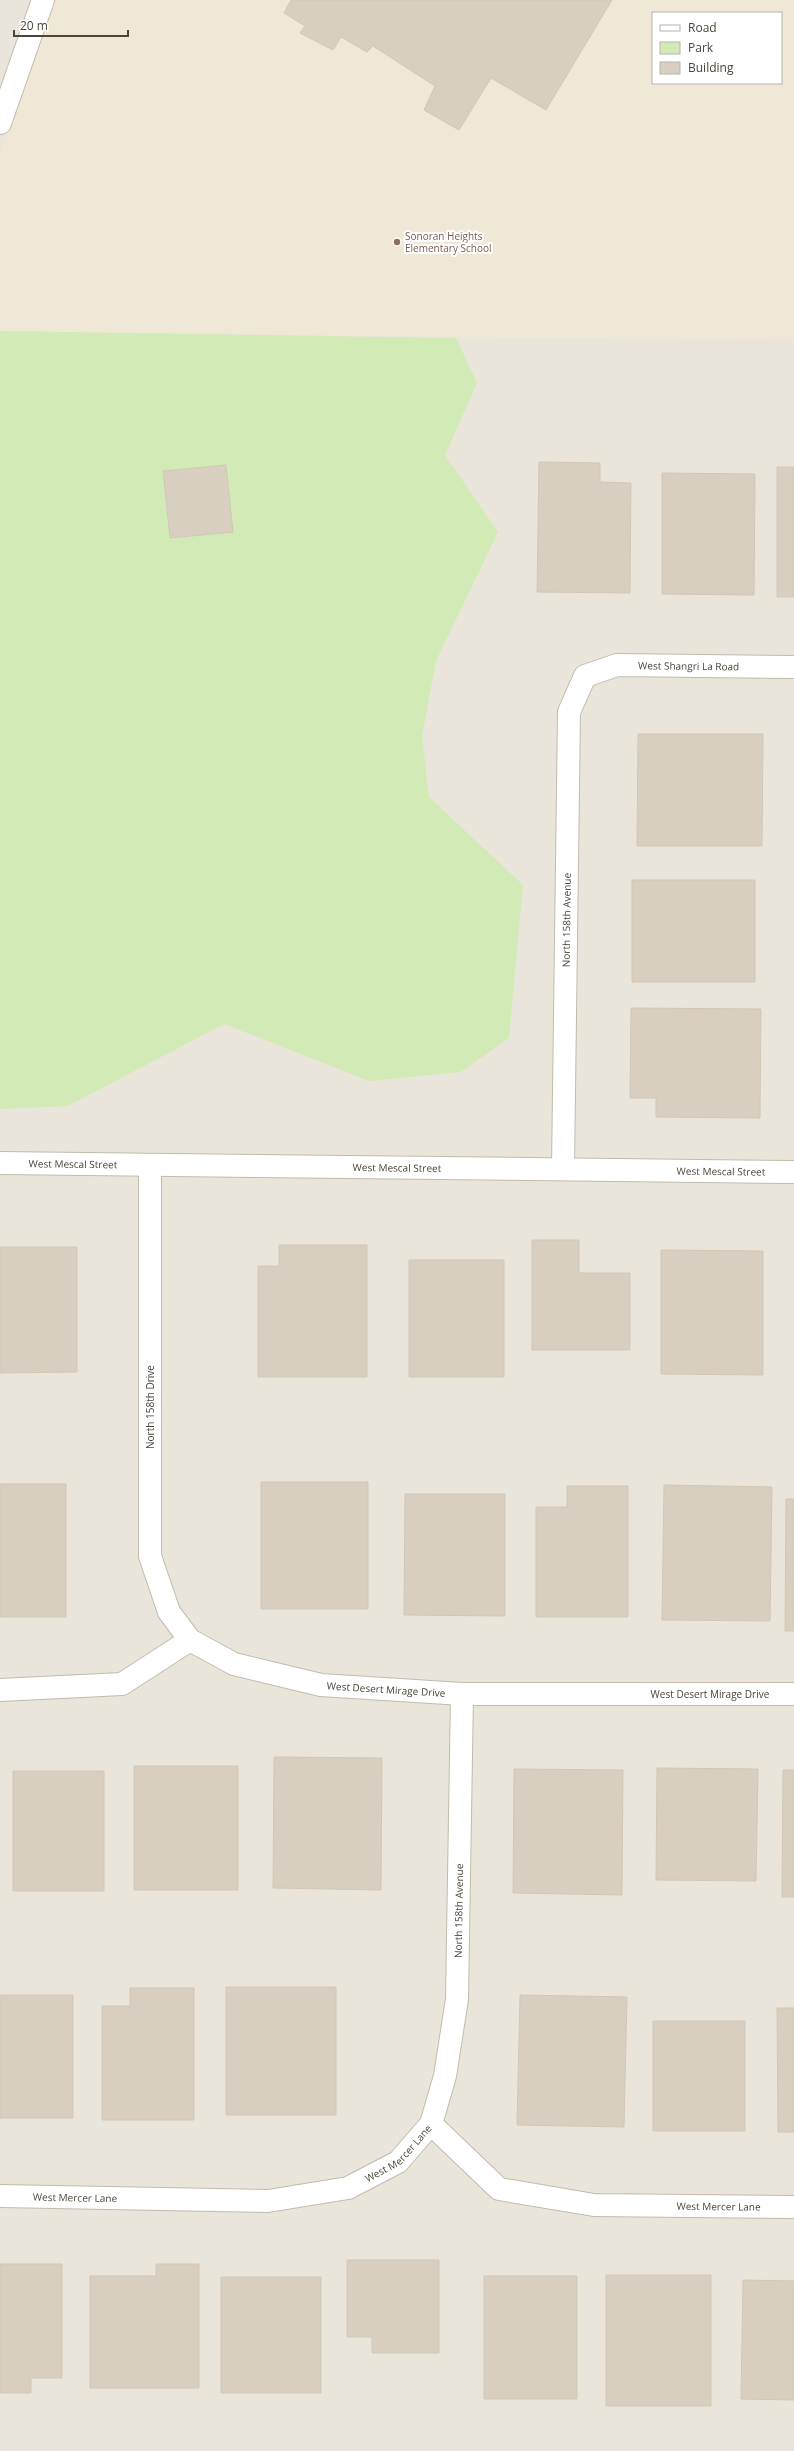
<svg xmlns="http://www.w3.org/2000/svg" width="794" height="2451" font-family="'Open Sans',sans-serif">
<rect width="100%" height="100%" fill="#f6f3ec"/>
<path fill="#eae5da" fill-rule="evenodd" d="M0,0H794V2451H0ZM653,13H781V83H653Z"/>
<path fill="#efe8d6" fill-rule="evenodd" d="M54,0H794V341L0,331V153ZM653,13H781V83H653Z"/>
<path fill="#d2eab5" d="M0,331L456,338L477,383L445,455L498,532L436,661L422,736L429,797L523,885L509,1038L461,1072L369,1081L224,1024L68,1106L0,1109Z"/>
<path fill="#d8cfc1" stroke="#d3c7b4" d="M291,0H612L546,110L491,78L459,130L424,110L435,86L373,46L367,52L341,37L333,50L300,33L305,26L284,13Z
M539,462L600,463V482L631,483L630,593L537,592Z
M226,465L233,532L170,538L163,471Z
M777,467H794V597H777Z
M662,473L755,474L754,595L662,594Z
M638,734H763L762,846H637Z
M632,880H755V982H632Z
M631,1008L761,1009L760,1118L656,1117V1098H630Z
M532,1240H579V1273H630V1350H532Z
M279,1245H367V1377H258V1266H279Z
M0,1247H77V1372L0,1373Z
M661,1250L763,1251V1375L661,1374Z
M409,1260H504V1377H409Z
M261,1482H368V1609H261Z
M0,1484H66V1617H0Z
M664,1485L772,1487L770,1621L662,1620Z
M567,1486H628V1617H536V1507H567Z
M405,1494H505V1616L404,1615Z
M786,1499H794V1631H785Z
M274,1757L382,1758L381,1890L273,1888Z
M134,1766H238V1890H134Z
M657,1768L758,1769L756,1881L656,1880Z
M514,1769L623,1770L622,1895L513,1893Z
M783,1770H794V1897H782Z
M13,1771H104V1891H13Z
M226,1987H336V2115H226Z
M130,1988H194V2120H102V2006H130Z
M0,1995H73V2118H0Z
M520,1995L627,1997L624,2127L517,2125Z
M777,2008H794V2132H778Z
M653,2021H745V2131H653Z
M347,2260H439V2353H372V2337H347Z
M0,2264H62V2378H31V2393H0Z
M156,2264H199V2388H90V2276H156Z
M606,2275H711V2406H606Z
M484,2276H577V2399H484Z
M221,2277H321V2393H221Z
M743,2280L794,2281V2400L741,2399Z"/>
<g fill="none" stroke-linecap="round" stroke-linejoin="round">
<g stroke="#c2bbae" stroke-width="24">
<g id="minor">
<path id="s1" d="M0,1163L794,1172"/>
<path id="s2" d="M150,1165V1556L169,1612L190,1640L234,1664L321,1685L462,1694H794"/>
<path id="s3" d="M563,1168L569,712L585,676L617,665L794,667"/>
<path d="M0,1690L122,1684L190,1640"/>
<path id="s4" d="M431,2124L499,2189L594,2205L794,2207"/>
<path id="s5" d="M0,2196L268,2201L348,2188L398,2162L431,2124L445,2076L457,1999L462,1694"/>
</g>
</g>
<g stroke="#c2bbae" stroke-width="24">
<path id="tertiary" d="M0,123L43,0"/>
</g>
<use href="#minor" stroke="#fff" stroke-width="22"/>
<use href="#tertiary" stroke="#fff" stroke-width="22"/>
</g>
<circle fill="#8d6e63" stroke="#fff" stroke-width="1.5" cx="397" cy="242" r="4"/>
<g text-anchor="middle" stroke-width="4" stroke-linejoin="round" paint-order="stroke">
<g font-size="10" fill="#785e54" stroke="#fff" text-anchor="start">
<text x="405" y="240">Sonoran Heights<tspan x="405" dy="12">Elementary School</tspan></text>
</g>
<g font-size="10" fill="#4b4439" stroke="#fff">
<text dy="4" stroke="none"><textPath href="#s3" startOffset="601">West Shangri La Road</textPath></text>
<text dy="4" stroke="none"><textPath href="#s3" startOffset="248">North 158th Avenue</textPath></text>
<text dy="4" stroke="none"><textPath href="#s1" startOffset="73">West Mescal Street</textPath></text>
<text dy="4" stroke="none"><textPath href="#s1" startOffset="397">West Mescal Street</textPath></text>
<text dy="4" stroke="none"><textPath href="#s1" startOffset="721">West Mescal Street</textPath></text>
<text transform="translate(150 1407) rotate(-90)" y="4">North 158th Drive</text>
<text dy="4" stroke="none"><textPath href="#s2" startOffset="690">West Desert Mirage Drive</textPath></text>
<text dy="4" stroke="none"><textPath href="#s2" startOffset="1014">West Desert Mirage Drive</textPath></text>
<text dy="4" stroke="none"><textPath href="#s5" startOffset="672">North 158th Avenue</textPath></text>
<text dy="4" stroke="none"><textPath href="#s5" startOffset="411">West Mercer Lane</textPath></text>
<text dy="4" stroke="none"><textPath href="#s5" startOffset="75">West Mercer Lane</textPath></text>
<text dy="4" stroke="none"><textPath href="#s4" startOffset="315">West Mercer Lane</textPath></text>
</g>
</g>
<rect x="652" y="12" width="130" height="72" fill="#ffffff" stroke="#b7b4b0"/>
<rect x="660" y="25" width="20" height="6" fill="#ffffff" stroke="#b7b4b0"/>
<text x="688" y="32" font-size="12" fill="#4b4439">Road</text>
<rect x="660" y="42" width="20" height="12" fill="#d2eab5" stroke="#b7b4b0"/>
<text x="688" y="52" font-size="12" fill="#4b4439">Park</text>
<rect x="660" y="62" width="20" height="12" fill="#d8cfc1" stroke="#b7b4b0"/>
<text x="688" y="72" font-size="12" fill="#4b4439">Building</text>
<path d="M14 30v6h114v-6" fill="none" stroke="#4b4439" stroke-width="2"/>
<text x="20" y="30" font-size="12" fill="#4b4439" stroke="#ffffff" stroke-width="3" paint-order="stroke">20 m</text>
</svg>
